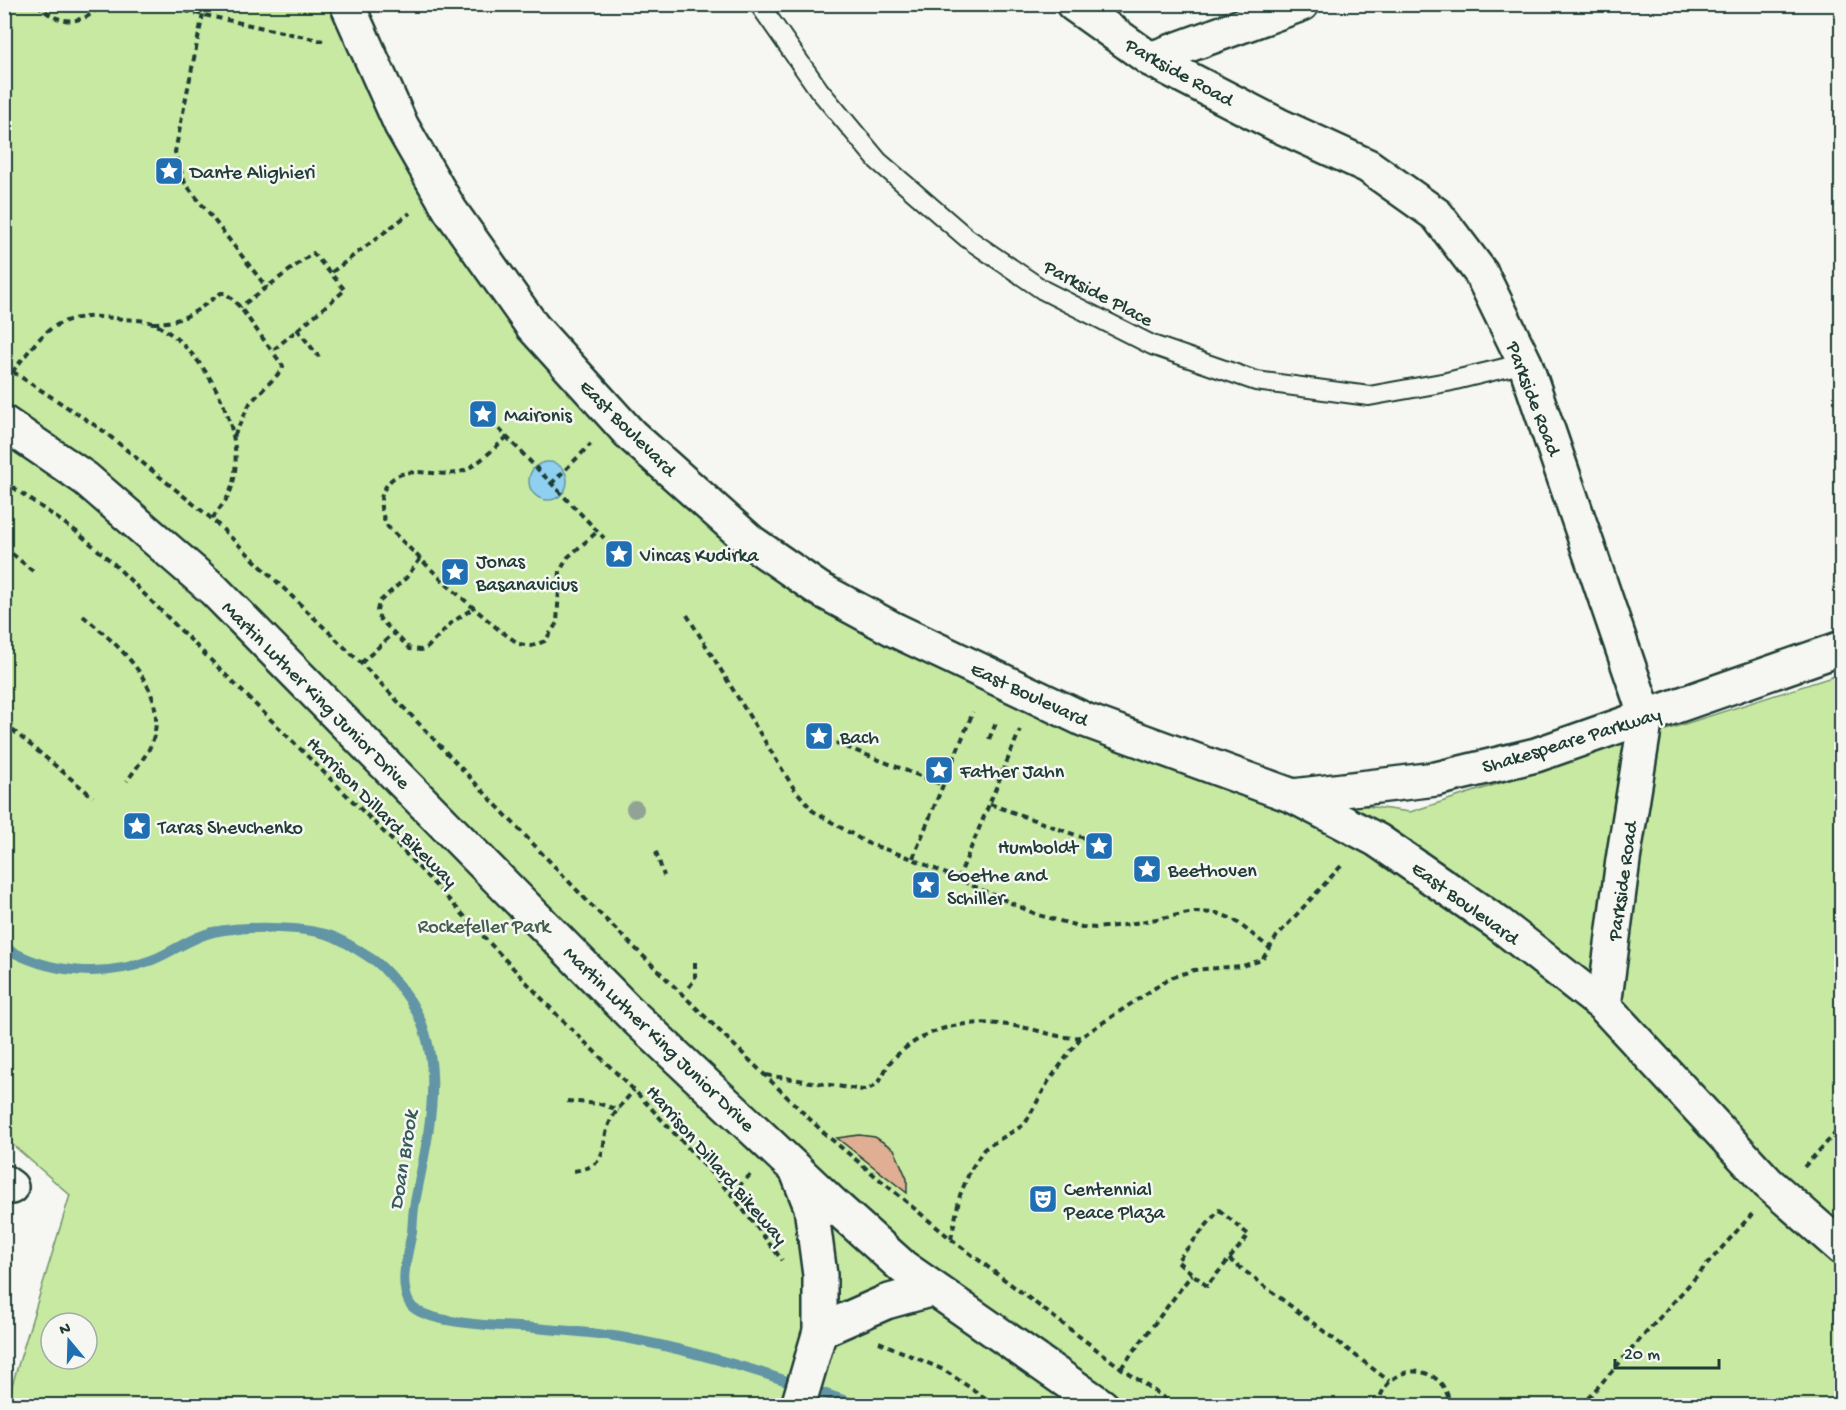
<svg xmlns="http://www.w3.org/2000/svg" width="1846" height="1410" viewBox="0 0 1846 1410" font-family="'Gochi Hand',sans-serif">
<style>
.green{fill:#c7e9a2;stroke:#73936b;stroke-width:1.5;fill-rule:evenodd}
.water{fill:#8fd0f1;stroke:#6295a5;stroke-width:1.5}
.lines{fill:none;stroke-linecap:round;stroke-linejoin:round}
.stream{stroke:#6295a5;stroke-width:10}
.building{fill:#e0ae93;stroke:#1f3d34;stroke-width:1.5}
.lane-casing{stroke:#1f3d34;stroke-width:22}
.street-casing{stroke:#1f3d34;stroke-width:38}
.secondary-casing{stroke:#1f3d34;stroke-width:38}
.path{stroke:#1f3d34;stroke-width:4;stroke-dasharray:6 4.5;stroke-linecap:butt}
.lane{stroke:#f6f6f2;stroke-width:18}
.street{stroke:#f6f6f2;stroke-width:33}
.secondary{stroke:#f6f6f2;stroke-width:33}
.tree{fill:#92a396}
.labels{text-anchor:middle;stroke-width:5;stroke-linejoin:round;paint-order:stroke}
.street-label{font-size:20px;fill:#1f3d34;stroke:#f6f6f2}
.poi-label{font-size:20px;fill:#1f3d34;stroke:#f6f6f2;text-anchor:start}
.park-label{font-size:20px;fill:#415f4a;stroke:#f6f6f2}
.water-label{font-size:21px;font-style:italic;fill:#355a5a;stroke:#f6f6f2}
</style>
<rect width="100%" height="100%" fill="#f6f6f2"/>
<filter id="ink" filterUnits="userSpaceOnUse"><feTurbulence type="fractalNoise" baseFrequency=".0167" numOctaves="2"/><feDisplacementMap in="SourceGraphic" scale="12" xChannelSelector="R" yChannelSelector="G"/><feConvolveMatrix kernelMatrix="1 2 1 2 8 2 1 2 1" color-interpolation-filters="sRGB"/></filter>
<g filter="url(#ink)">
<path class="green" d="M5,5H354L450,210L631,435L895,630L1293,796L1410,812L1841,674V1405H6L70,1195L5,1138ZM51,1323H87V1359H51Z"/>
<circle class="water" cx="548" cy="481" r="19"/>
<g class="lines">
<path class="stream" d="M4,947C49,974 104,978 152,960C173,952 191,937 213,932C243,926 300,926 329,935C344,940 359,951 372,959C381,964 387,973 394,980C453,1042 430,1127 415,1202C413,1211 413,1222 412,1232C408,1253 398,1284 410,1304C423,1325 508,1326 534,1328C566,1331 600,1333 631,1339C710,1354 786,1380 861,1406"/>
</g>
<path class="building" d="M859,1135L875,1137L894,1149L907,1179V1193L837,1138Z"/>
<g class="lines">
<g class="lane-casing">
<path id="lane" d="M759,4L819,90L878,161L967,238L1043,290L1152,345L1256,381L1369,396L1447,382L1525,363"/>
</g>
<g class="street-casing">
<g id="street">
<path d="M347,4L401,125L450,210L533,327L631,435L751,542L819,589L895,630L1085,720L1293,796L1377,840L1499,924L1604,1006L1768,1183L1842,1248"/>
<path d="M1073,4L1150,59L1278,125L1368,166L1437,215L1481,273L1525,363L1646,717L1623,860L1604,1006"/>
<path d="M1150,59L1302,4"/>
<path d="M1293,796L1436,779L1536,755L1842,648"/>
<path d="M796,1169L811,1207L820,1275V1331L798,1406"/>
<path d="M4,1182L11,1187"/>
<path d="M820,1331L886,1302L933,1289"/>
</g>
</g>
<g class="secondary-casing">
<path id="secondary" d="M4,423L86,479L214,590L630,1013L836,1207L903,1267L1102,1406"/>
</g>
<g class="path">
<path d="M38,4C55,25 84,27 101,4"/>
<path d="M154,4L323,41"/>
<path d="M205,4L175,152L185,183L267,288"/>
<path d="M332,272L410,213"/>
<path d="M153,323C187,322 195,311 221,293H226L240,307L272,351L345,290L313,253L240,307"/>
<path d="M297,329L319,357"/>
<path d="M4,366L102,430L212,519L369,671L591,905L825,1134L951,1239L1121,1368L1176,1406"/>
<path d="M12,372C25,357 36,339 52,328C72,315 92,316 114,318C126,320 144,319 155,324C206,350 252,436 230,492C226,502 218,510 212,519"/>
<path d="M499,429L604,538"/>
<path d="M234,436L250,403L282,370L283,366L272,351"/>
<path d="M507,437C494,448 479,464 463,471C437,481 398,457 383,492C378,504 382,516 388,527L446,584L498,629L519,644L532,646L545,641L557,623L560,571L568,557L597,532"/>
<path d="M4,481L77,532L113,563L407,855L560,1018L634,1090L731,1194L782,1260"/>
<path d="M551,484L591,444"/>
<path d="M4,547L34,572"/>
<path d="M420,559L406,578L379,602L377,611L380,619L410,649L421,650L428,647L451,623L475,607"/>
<path d="M687,615L793,787L813,811L867,843L913,859L1038,915L1082,927L1096,928L1124,925L1194,912L1217,913L1233,919L1271,949"/>
<path d="M83,616C121,647 177,695 148,751C142,761 134,771 127,781"/>
<path d="M361,663L394,633"/>
<path d="M4,723L93,797"/>
<path d="M989,739L997,721"/>
<path d="M836,743L943,785"/>
<path d="M990,804L1084,838"/>
<path d="M656,852L664,876"/>
<path d="M913,858L973,712"/>
<path d="M958,879L1020,730"/>
<path d="M689,987L695,979V958"/>
<path d="M766,1075L863,1090C883,1087 882,1070 893,1059C907,1044 929,1032 949,1027C973,1021 1002,1023 1026,1028C1043,1031 1063,1040 1080,1037"/>
<path d="M567,1101L600,1104L619,1110"/>
<path d="M1804,1167L1842,1126"/>
<path d="M574,1171C610,1165 599,1150 609,1124C614,1112 626,1100 634,1090"/>
<path d="M731,1194L751,1174"/>
<path d="M1219,1210L1249,1235L1207,1286L1177,1261Z"/>
<path d="M951,1239L960,1195L970,1171L984,1149L1025,1124L1048,1082L1081,1037L1170,978L1194,970L1242,966L1262,960L1277,936L1342,865"/>
<path d="M1229,1259L1389,1381"/>
<path d="M879,1342L944,1370L997,1406"/>
<path d="M1121,1368L1192,1274"/>
<path d="M1378,1406C1385,1360 1445,1360 1450,1406"/>
<path d="M1581,1406L1752,1214"/>
</g>
<use href="#lane" class="lane"/>
<use href="#street" class="street"/>
<use href="#secondary" class="secondary"/>
</g>
<circle class="tree" cx="635" cy="809" r="9"/>
</g>
<defs>
<g id="sight-square" transform="scale(1.5)"><rect x="-9" y="-9" width="18" height="18" rx="4" fill="#1f6fb2" stroke="#f6f6f2"/><path d="M0-6L1.8-2.2L6-1.7L2.9 1.2L3.7 5.4L0 3.3L-3.7 5.4L-2.9 1.2L-6-1.7L-1.8-2.2Z" fill="#fff"/></g>
<g id="theatre-square" transform="scale(1.5)"><rect x="-9" y="-9" width="18" height="18" rx="4" fill="#1f6fb2" stroke="#f6f6f2"/><path d="M-5-5.5Q0-4 5-5.5V0Q5 5 0 6Q-5 5-5 0ZM-3.3-2.5H-1v1.5H-3.3ZM1-2.5H3.3v1.5H1ZM-2.8 1Q0 5.5 2.8 1Z" fill="#fff"/></g>
</defs>
<g fill-rule="evenodd">
<use href="#sight-square" x="169" y="171"/>
<use href="#sight-square" x="483" y="414"/>
<use href="#sight-square" x="619" y="554"/>
<use href="#sight-square" x="455" y="572"/>
<use href="#sight-square" x="819" y="736"/>
<use href="#sight-square" x="939" y="770"/>
<use href="#sight-square" x="137" y="826"/>
<use href="#sight-square" x="1099" y="846"/>
<use href="#sight-square" x="1147" y="869"/>
<use href="#sight-square" x="926" y="885"/>
<use href="#theatre-square" x="1043" y="1199"/>
</g>
<g class="labels">
<g class="street-label">
<text transform="translate(1180 71) rotate(29)" y="7">Parkside Road</text>
<text transform="translate(1099 292) rotate(28)" y="7">Parkside Place</text>
<text transform="translate(1535 398) rotate(69)" y="7">Parkside Road</text>
<text transform="translate(629 427) rotate(45)" y="7">East Boulevard</text>
<text transform="translate(1030 693) rotate(25)" y="7">East Boulevard</text>
<text transform="translate(317 694) rotate(45)" y="7">Martin Luther King Junior Drive</text>
<text transform="translate(1571 739) rotate(-17)" y="7">Shakespeare Parkway</text>
<text transform="translate(383 811) rotate(45)" y="7">Harrison Dillard Bikeway</text>
<text transform="translate(1621 881) rotate(-82)" y="7">Parkside Road</text>
<text transform="translate(1466 902) rotate(36)" y="7">East Boulevard</text>
<text transform="translate(660 1038) rotate(44)" y="7">Martin Luther King Junior Drive</text>
<text transform="translate(718 1164) rotate(49)" y="7">Harrison Dillard Bikeway</text>
</g>
<g class="poi-label">
<text x="190" y="178">Dante Alighieri</text>
<text x="504" y="421">Maironis</text>
<text x="640" y="561">Vincas Kudirka</text>
<text x="476" y="567">Jonas<tspan x="476" dy="23">Basanavicius</tspan></text>
<text x="840" y="743">Bach</text>
<text x="960" y="777">Father Jahn</text>
<text x="158" y="833">Taras Shevchenko</text>
<text x="1078" y="853" text-anchor="end">Humboldt</text>
<text x="1168" y="876">Beethoven</text>
<text x="947" y="881">Goethe and<tspan x="947" dy="23">Schiller</tspan></text>
<text x="1064" y="1195">Centennial<tspan x="1064" dy="23">Peace Plaza</tspan></text>
</g>
<g class="park-label">
<text x="484" y="932">Rockefeller Park</text>
</g>
<g class="water-label">
<text transform="translate(402 1160) rotate(-81)" y="7">Doan Brook</text>
</g>
</g>
<rect width="1846" height="1410" fill="none" stroke="#f6f6f2" stroke-width="24"/>
<rect x="12" y="12" width="1822" height="1386" fill="none" stroke="#1f3d34" stroke-width="2" filter="url(#ink)"/>
<g transform="translate(69 1341) rotate(341)"><circle r="28" fill="#f6f6f2" stroke="#a0aca6" stroke-width="1.5"/>
<path d="M0-4.5L10 22L0 15L-10 22Z" fill="#1f6fb2"/>
<text y="-9" font-size="16" font-weight="bold" text-anchor="middle" fill="#1f3d34">N</text>
</g>
<path d="M1615 1359v9h104v-9" fill="none" stroke="#1f3d34" stroke-width="3"/>
<text x="1624" y="1359" font-size="18" fill="#1f3d34" stroke="#f6f6f2" stroke-width="4.5" paint-order="stroke">20 m</text>
</svg>
